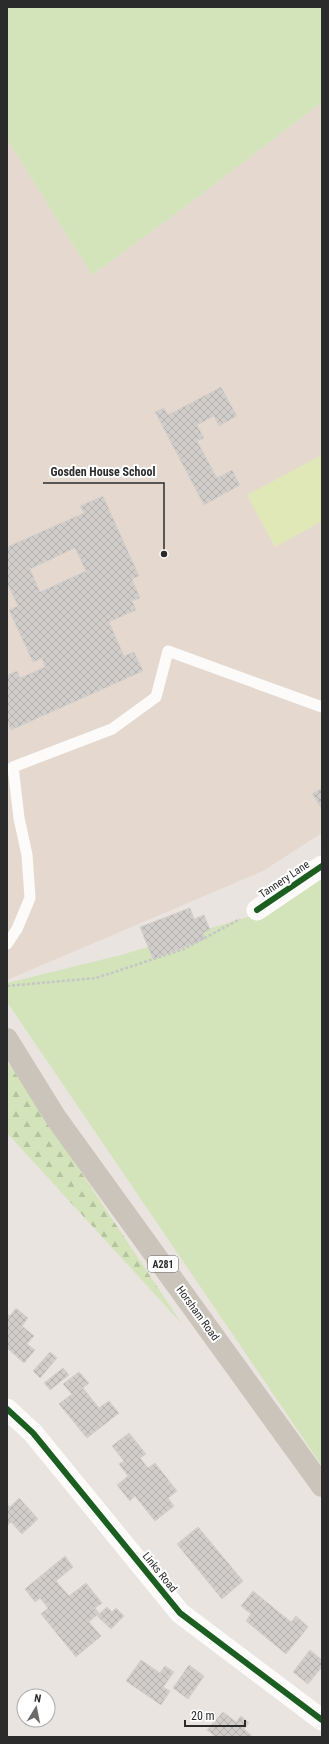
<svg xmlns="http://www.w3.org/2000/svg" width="329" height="1744" viewBox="0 0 329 1744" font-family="'Roboto Condensed',sans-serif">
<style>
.education{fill:#e5d9cf}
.grass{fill:#d3e4ba}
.forest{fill:url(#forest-firs)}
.pitch{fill:#e0e8b7}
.building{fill:url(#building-cross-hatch);stroke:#d5d0cd;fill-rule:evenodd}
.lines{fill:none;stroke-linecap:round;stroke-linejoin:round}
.path{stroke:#c6c6c6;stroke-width:2.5;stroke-dasharray:3 2;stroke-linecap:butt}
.lane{stroke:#fcfbfa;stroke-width:11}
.street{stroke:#fcfbfa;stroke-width:21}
.primary{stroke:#cac4ba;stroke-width:22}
.cycleway-casing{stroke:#fff;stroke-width:8}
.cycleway{stroke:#1b5e20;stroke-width:6}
.labels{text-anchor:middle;stroke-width:4;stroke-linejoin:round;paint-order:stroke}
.shield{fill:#fff;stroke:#6b6b6b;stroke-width:1}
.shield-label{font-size:10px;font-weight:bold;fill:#2b2b2b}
.street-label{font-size:11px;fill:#2b2b2b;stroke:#fff}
.leader{fill:none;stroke:#2b2b2b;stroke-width:1.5}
.callout-dot{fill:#2b2b2b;stroke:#fff;stroke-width:1.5}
.callout-label{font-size:12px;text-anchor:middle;font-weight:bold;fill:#2b2b2b;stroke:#fff;stroke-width:4;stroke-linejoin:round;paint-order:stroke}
</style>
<defs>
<pattern id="forest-firs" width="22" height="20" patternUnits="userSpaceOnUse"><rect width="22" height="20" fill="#d3e4ba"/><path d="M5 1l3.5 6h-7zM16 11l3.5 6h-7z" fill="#b5c4a0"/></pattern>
<pattern id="building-cross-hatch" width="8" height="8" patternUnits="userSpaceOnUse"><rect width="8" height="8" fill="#d1cdca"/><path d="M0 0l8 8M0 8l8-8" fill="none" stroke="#b4b0ae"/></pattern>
</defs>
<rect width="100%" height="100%" fill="#eae4e0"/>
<path class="education" d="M322,102V833L263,871L7,980V139L92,275L182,209Z"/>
<g class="grass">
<path d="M7,7H322V102L182,209L92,275L7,139Z"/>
<path d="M322,871V1466L7,1002V983L121,955L278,908Z"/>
</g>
<path class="forest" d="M7,1061L182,1324L7,1133Z"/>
<path class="pitch" d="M322,455V521L275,547L247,495Z"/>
<g class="building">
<path d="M221,387L237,416L219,426L214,416L197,425L204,438L197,441L217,478L232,470L240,485L204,505L155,412L164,408L168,415Z"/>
<path d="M103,496L139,576L132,579L140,598L132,601L136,610L109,622L124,656L134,652L143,671L11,730L7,722V675L17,671L20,678L45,667L42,658L33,662L9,610L18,606L7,583V547L84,513L80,506ZM75,548L86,571L40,592L30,569Z"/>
<path d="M322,788V809L312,794Z"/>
<path d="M190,908L194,919L204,915L210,930L203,933L205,939L153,959L140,927Z"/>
<path d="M16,1308L28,1318L22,1326L34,1336L27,1344L35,1350L24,1363L7,1348V1314L10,1316Z"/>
<path d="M50,1352L57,1358L40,1378L33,1371Z"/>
<path d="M63,1368L69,1375L50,1390L44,1383Z"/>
<path d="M79,1372L89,1383L83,1388L99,1408L109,1401L119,1413L87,1438L59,1404L72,1394L63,1384Z"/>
<path d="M129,1433L146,1454L140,1458L148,1468L155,1463L177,1491L168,1498L174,1506L155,1521L135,1496L130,1501L117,1485L128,1476L119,1464L124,1461L112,1446Z"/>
<path d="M19,1498L38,1519L22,1534L11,1522L7,1526V1504L10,1507Z"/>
<path d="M198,1527L243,1581L222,1599L177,1544Z"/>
<path d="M65,1556L73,1567L56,1581L69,1596L86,1583L102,1603L95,1608L99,1613L89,1622L101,1636L76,1657L41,1614L48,1608L40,1598L35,1602L25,1589Z"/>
<path d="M253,1591L291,1622L296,1616L308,1627L286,1654L246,1621L251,1614L241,1606Z"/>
<path d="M107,1607L112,1612L116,1608L124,1616L111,1629L97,1616Z"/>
<path d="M310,1650L322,1660V1667L308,1684L293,1672Z"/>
<path d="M141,1660L160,1673L165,1666L174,1672L163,1687L170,1691L161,1705L126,1681Z"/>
<path d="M189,1665L204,1676L188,1699L173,1688Z"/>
<path d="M223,1712L236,1722L241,1716L249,1723L244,1729L253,1737H216L207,1730Z"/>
</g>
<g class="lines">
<path class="path" d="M7,986L96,978L184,949L240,919"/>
<path class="lane" d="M7,944L17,929L30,898L27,855L19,818L13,767L112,729L156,697L168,651L322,707"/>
<g class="street">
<path d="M257,910L322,866"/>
<path d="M7,1409L33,1433L180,1613L322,1720"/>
</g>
<path class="primary" d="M7,1039L56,1118L322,1486"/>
<g class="cycleway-casing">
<g id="cycleway">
<path d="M257,910L322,866"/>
<path d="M7,1409L33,1433L180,1613L322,1720"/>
</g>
</g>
<use href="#cycleway" class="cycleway"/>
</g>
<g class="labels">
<rect class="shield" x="148" y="1256" width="30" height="16" rx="3"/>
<g class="shield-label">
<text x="163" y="1268">A281</text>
</g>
<g class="street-label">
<text transform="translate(284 879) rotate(-34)" y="4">Tannery Lane</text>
<text transform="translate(198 1313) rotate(54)" y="4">Horsham Road</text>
<text transform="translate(160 1572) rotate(51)" y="4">Links Road</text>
</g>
</g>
<path class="leader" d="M164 554L164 483H43"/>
<circle class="callout-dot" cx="164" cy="554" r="4"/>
<g class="callout-label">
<text x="103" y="476">Gosden House School</text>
</g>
<rect width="329" height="1744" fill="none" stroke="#2b2b2b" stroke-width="16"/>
<g transform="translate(36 1708) rotate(10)"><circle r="19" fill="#ffffff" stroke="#aaaaaa"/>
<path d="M0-3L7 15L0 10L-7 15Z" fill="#6e6c6a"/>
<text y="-6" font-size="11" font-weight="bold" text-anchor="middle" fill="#2b2b2b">N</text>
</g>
<path d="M185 1720v6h60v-6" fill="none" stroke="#2b2b2b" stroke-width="2"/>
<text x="191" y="1720" font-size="12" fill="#2b2b2b" stroke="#ffffff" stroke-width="3" paint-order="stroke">20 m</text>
</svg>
